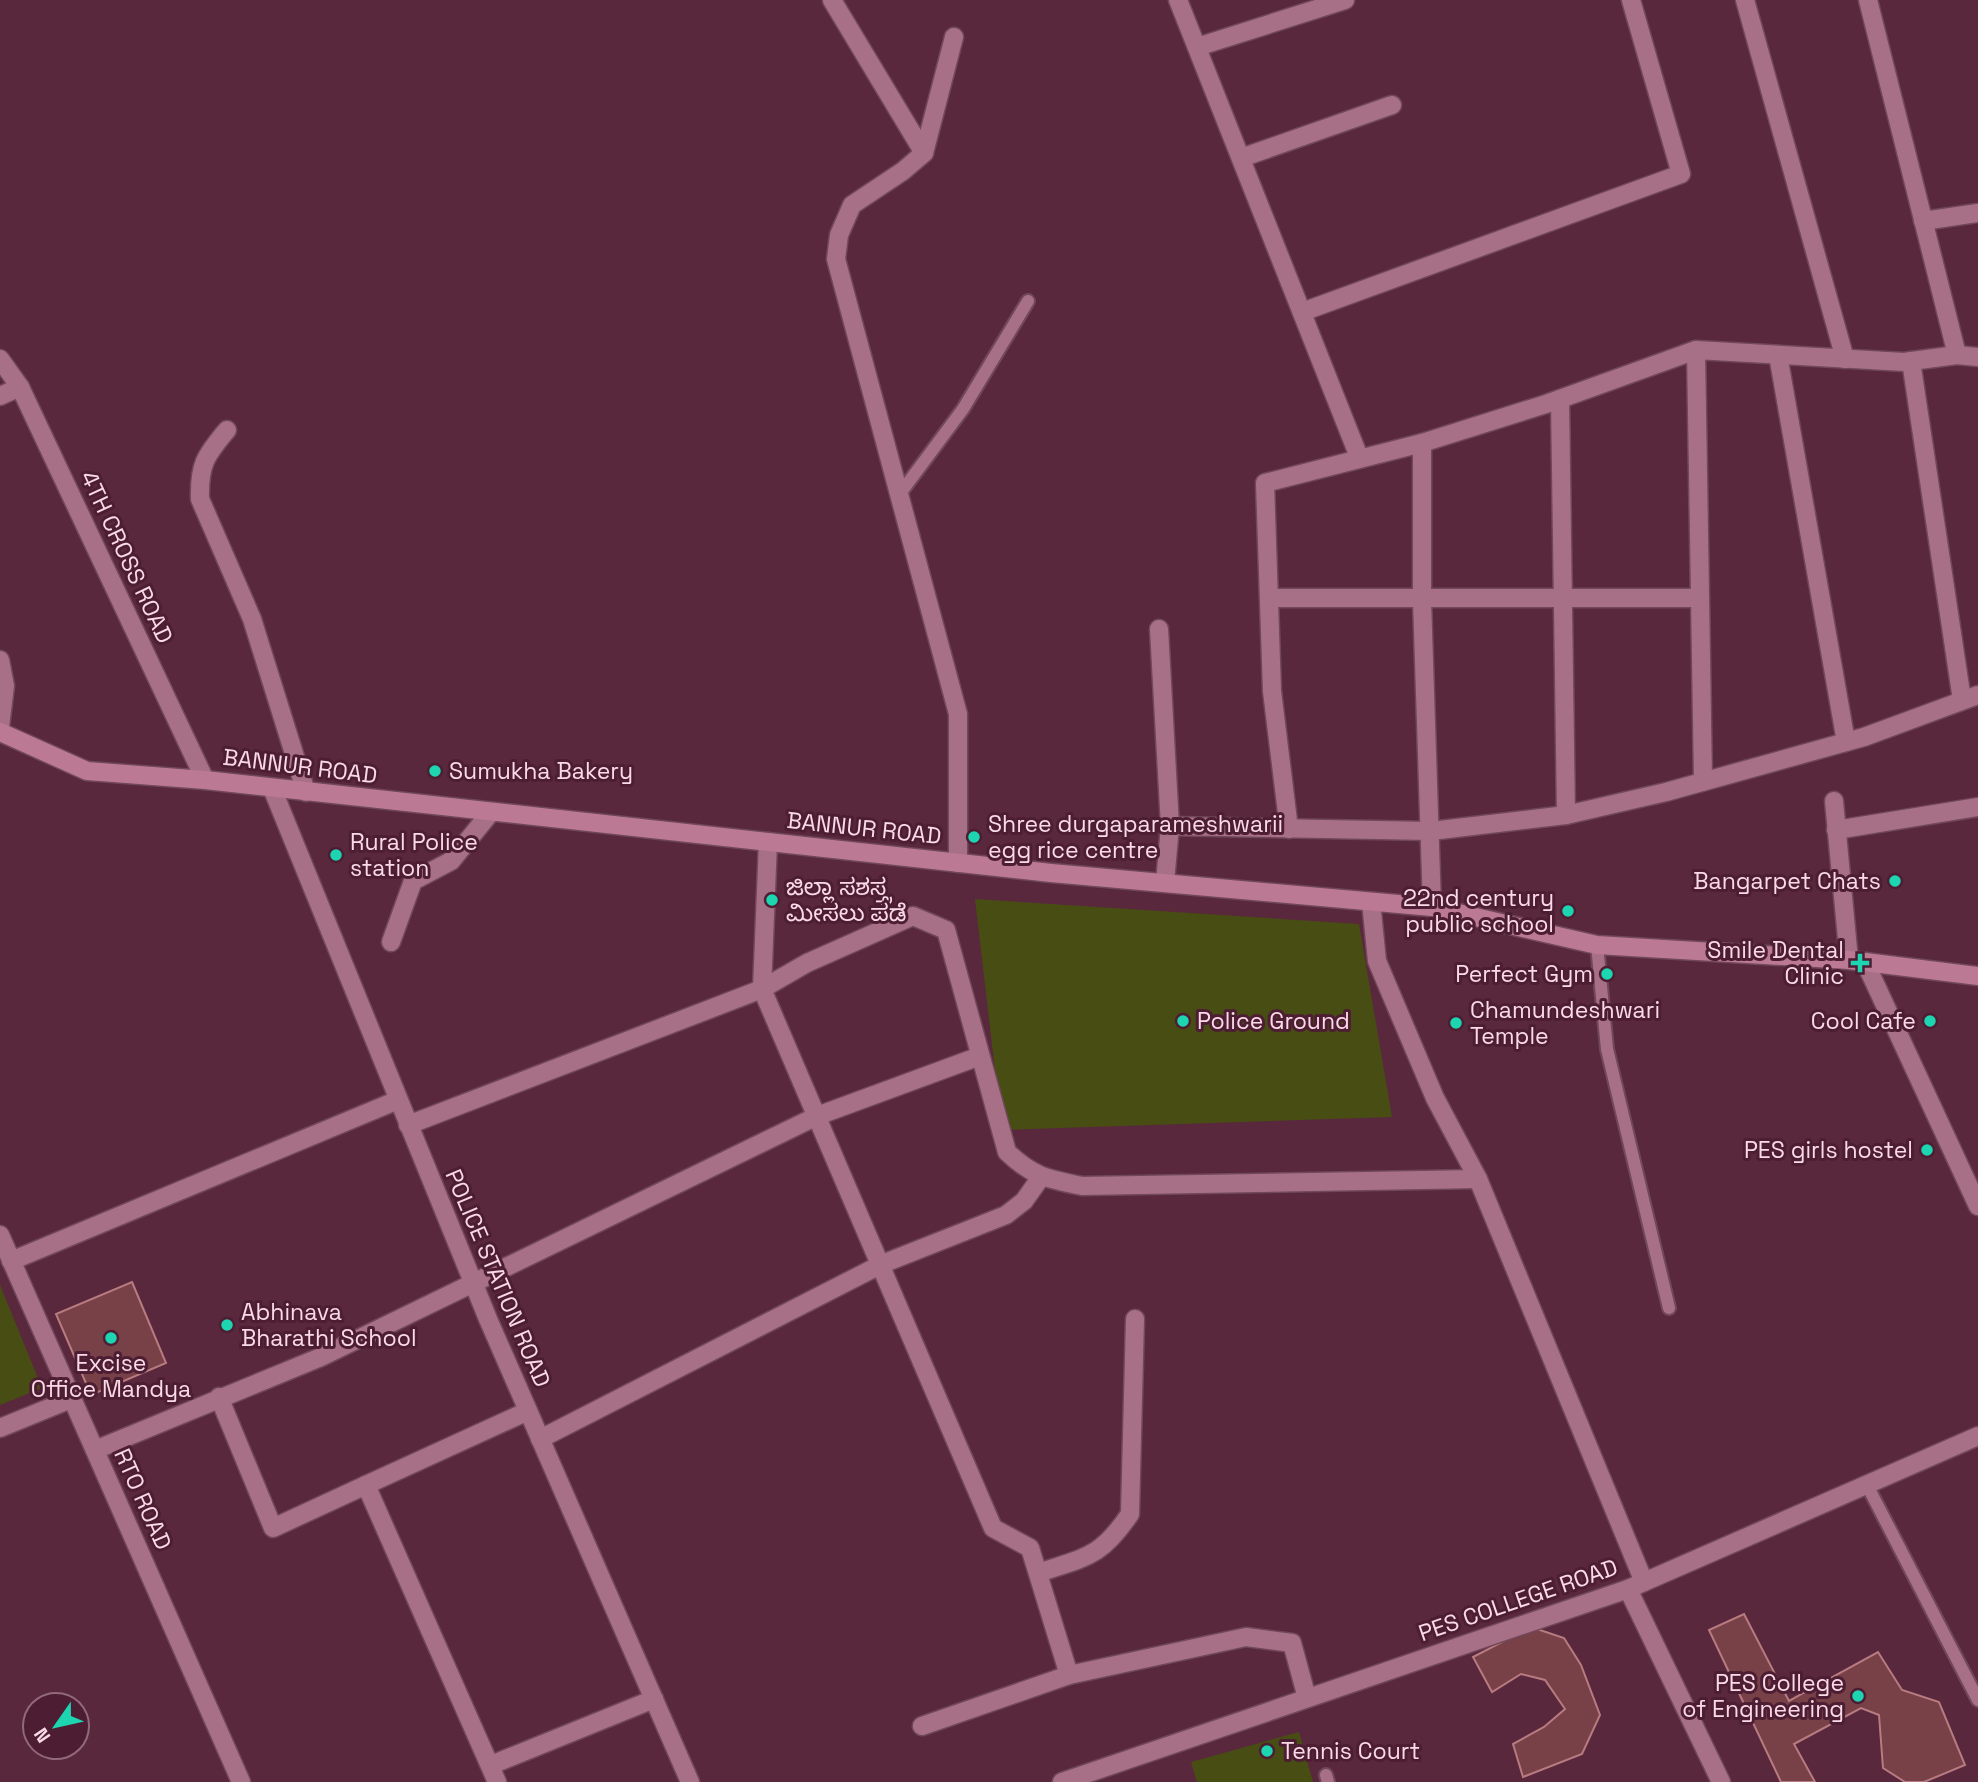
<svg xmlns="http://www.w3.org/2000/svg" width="1978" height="1782" viewBox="0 0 1978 1782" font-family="'Space Grotesk','Noto Sans Kannada',sans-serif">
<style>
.green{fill:#484d14}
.building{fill:#784147;stroke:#b87b80;stroke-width:2}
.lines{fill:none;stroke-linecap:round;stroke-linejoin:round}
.service-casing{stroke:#71475a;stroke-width:16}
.minor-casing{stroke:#71475a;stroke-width:21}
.tertiary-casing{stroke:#71475a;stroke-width:21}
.secondary-casing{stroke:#71475a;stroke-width:21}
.service{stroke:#a87086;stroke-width:12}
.minor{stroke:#a87086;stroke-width:18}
.tertiary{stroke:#a87086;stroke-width:18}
.secondary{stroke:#bb7994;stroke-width:18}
.poi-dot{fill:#1dd5b1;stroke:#4d1e33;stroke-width:2.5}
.labels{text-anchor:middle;stroke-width:6;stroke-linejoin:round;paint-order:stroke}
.street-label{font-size:23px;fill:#fadae6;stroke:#4d1e33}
.poi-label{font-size:23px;fill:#fadae6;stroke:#4d1e33;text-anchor:start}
</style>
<rect width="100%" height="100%" fill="#59283d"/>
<g class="green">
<path d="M975,899L1359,924L1392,1117L1002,1130Z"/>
<path d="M0,1285L42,1388L0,1405Z"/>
<path d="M1299,1732L1313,1782H1197L1191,1762Z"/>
</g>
<g class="building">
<path d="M132,1282L166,1363L91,1395L56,1314Z"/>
<path d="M1744,1614L1789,1701L1878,1652L1902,1690L1939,1702L1965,1765L1924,1782H1905L1883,1768L1879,1715L1861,1708L1794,1744L1815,1782H1781L1709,1630Z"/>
<path d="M1531,1627L1564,1638L1581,1665L1600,1715L1582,1754L1523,1777L1513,1744L1544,1727L1565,1709L1545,1680L1521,1674L1492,1692L1473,1657Z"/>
</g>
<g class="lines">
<g class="service-casing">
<g id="service">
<path d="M899,495L963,409L1028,301"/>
<path d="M1597,945L1607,1049L1669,1308"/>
<path d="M1867,1485L1978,1700"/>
<path d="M1326,1775L1328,1782"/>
</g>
</g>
<g class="minor-casing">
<g id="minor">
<path d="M832,0L924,153"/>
<path d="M1178,0L1359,457"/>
<path d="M1745,0L1845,359"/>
<path d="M1868,0L1957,355"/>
<path d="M954,37L924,153L903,171L852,205L839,235L836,259L958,714V863"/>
<path d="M1197,47L1345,0"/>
<path d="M1241,158L1392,105"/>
<path d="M1923,221L1978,213"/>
<path d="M1302,312L1681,174L1631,0"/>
<path d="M1696,350L1703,780"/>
<path d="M1778,355L1846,742"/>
<path d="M0,359L20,387L205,780"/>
<path d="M1911,361L1962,700"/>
<path d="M0,396L20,387"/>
<path d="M1560,399L1566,815"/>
<path d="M227,430C205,456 199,465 200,499L252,619L306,792"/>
<path d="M1422,443V600L1432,907"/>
<path d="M1269,598H1700"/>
<path d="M1159,629L1170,826"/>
<path d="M0,660L5,686L0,727"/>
<path d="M272,788L488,1319L690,1782"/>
<path d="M1834,801L1849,960"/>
<path d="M1289,829L1272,691L1265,483L1422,443L1546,404L1696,350L1904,362L1957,355L1978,357"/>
<path d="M1836,830L1978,807"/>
<path d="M768,842L762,989L993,1528L1030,1548L1069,1675"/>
<path d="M1165,882L1170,826L1431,831L1566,815L1666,792L1864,737L1978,695"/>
<path d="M1371,902L1377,961L1435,1098L1478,1179L1644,1582"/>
<path d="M391,942L413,881L451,861L491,812"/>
<path d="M1865,962L1978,1206"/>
<path d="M408,1125L762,989L807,963L913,916L946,930L1007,1152C1033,1177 1048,1179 1082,1186L1478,1179"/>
<path d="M0,1235L241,1782"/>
<path d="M11,1261L398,1100"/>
<path d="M219,1397L273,1528L366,1485L497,1782"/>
<path d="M0,1428L71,1399"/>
<path d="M540,1439L882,1264L1006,1215L1024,1201L1041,1177"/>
<path d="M95,1450L321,1357L817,1116L980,1056"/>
<path d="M366,1485L528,1411"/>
<path d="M1038,1573C1086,1557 1100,1558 1130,1514L1135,1319"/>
<path d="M1628,1589L1721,1782"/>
<path d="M922,1726L1069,1675L1246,1637L1292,1643L1307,1698"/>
<path d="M491,1765L654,1699"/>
</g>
</g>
<g class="tertiary-casing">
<path id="tertiary" d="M1062,1782L1628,1589L1978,1436"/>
</g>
<g class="secondary-casing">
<path id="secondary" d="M0,732L87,771L205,780L1051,873L1432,907L1597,945L1849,960L1978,976"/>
</g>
<use href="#service" class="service"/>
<use href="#minor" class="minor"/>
<use href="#tertiary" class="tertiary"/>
<use href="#secondary" class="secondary"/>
</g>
<g class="poi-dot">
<circle cx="435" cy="771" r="7"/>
<circle cx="974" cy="837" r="7"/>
<circle cx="336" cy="855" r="7"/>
<circle cx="1895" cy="881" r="7"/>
<circle cx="772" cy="900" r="7"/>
<circle cx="1568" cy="911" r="7"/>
<path d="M1856.5 952.5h7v7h7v7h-7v7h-7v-7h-7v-7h7z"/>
<circle cx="1607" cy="974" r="7"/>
<circle cx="1183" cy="1021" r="7"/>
<circle cx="1930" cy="1021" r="7"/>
<circle cx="1456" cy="1023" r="7"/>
<circle cx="1927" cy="1150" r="7"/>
<circle cx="227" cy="1325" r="7"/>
<circle cx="111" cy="1338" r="7"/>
<circle cx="1858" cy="1696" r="7"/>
<circle cx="1267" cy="1751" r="7"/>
</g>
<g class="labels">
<g class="street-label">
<text transform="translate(127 557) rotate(65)" y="8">4TH CROSS ROAD</text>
<text transform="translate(300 766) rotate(7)" y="8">BANNUR ROAD</text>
<text transform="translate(864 828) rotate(6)" y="8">BANNUR ROAD</text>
<text transform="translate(498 1278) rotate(67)" y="8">POLICE STATION ROAD</text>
<text transform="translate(143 1499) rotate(66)" y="8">RTO ROAD</text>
<text transform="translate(1518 1600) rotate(-19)" y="8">PES COLLEGE ROAD</text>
</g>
<g class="poi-label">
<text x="449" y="779">Sumukha Bakery</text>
<text x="988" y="832">Shree durgaparameshwarii<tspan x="988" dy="26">egg rice centre</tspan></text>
<text x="350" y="850">Rural Police<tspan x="350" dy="26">station</tspan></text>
<text x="1881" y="889" text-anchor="end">Bangarpet Chats</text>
<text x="786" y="895">ಜಿಲ್ಲಾ ಸಶಸ್ತ್ರ<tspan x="786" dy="26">ಮೀಸಲು ಪಡೆ</tspan></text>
<text x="1554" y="906" text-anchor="end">22nd century<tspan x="1554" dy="26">public school</tspan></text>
<text x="1844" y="958" text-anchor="end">Smile Dental<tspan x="1844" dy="26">Clinic</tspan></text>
<text x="1593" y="982" text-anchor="end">Perfect Gym</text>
<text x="1470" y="1018">Chamundeshwari<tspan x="1470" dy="26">Temple</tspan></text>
<text x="1197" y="1029">Police Ground</text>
<text x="1916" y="1029" text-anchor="end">Cool Cafe</text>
<text x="1913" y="1158" text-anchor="end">PES girls hostel</text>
<text x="241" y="1320">Abhinava<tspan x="241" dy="26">Bharathi School</tspan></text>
<text x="111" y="1371" text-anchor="middle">Excise<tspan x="111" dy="26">Office Mandya</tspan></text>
<text x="1844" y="1691" text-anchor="end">PES College<tspan x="1844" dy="26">of Engineering</tspan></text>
<text x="1281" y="1759">Tennis Court</text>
</g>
</g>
<g transform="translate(56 1726) rotate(236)"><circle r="33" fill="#4d1e33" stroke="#92697b" stroke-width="2"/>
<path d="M0-5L12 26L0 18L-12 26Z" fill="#1dd5b1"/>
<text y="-10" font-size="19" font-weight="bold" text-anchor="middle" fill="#fadae6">N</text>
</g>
</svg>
